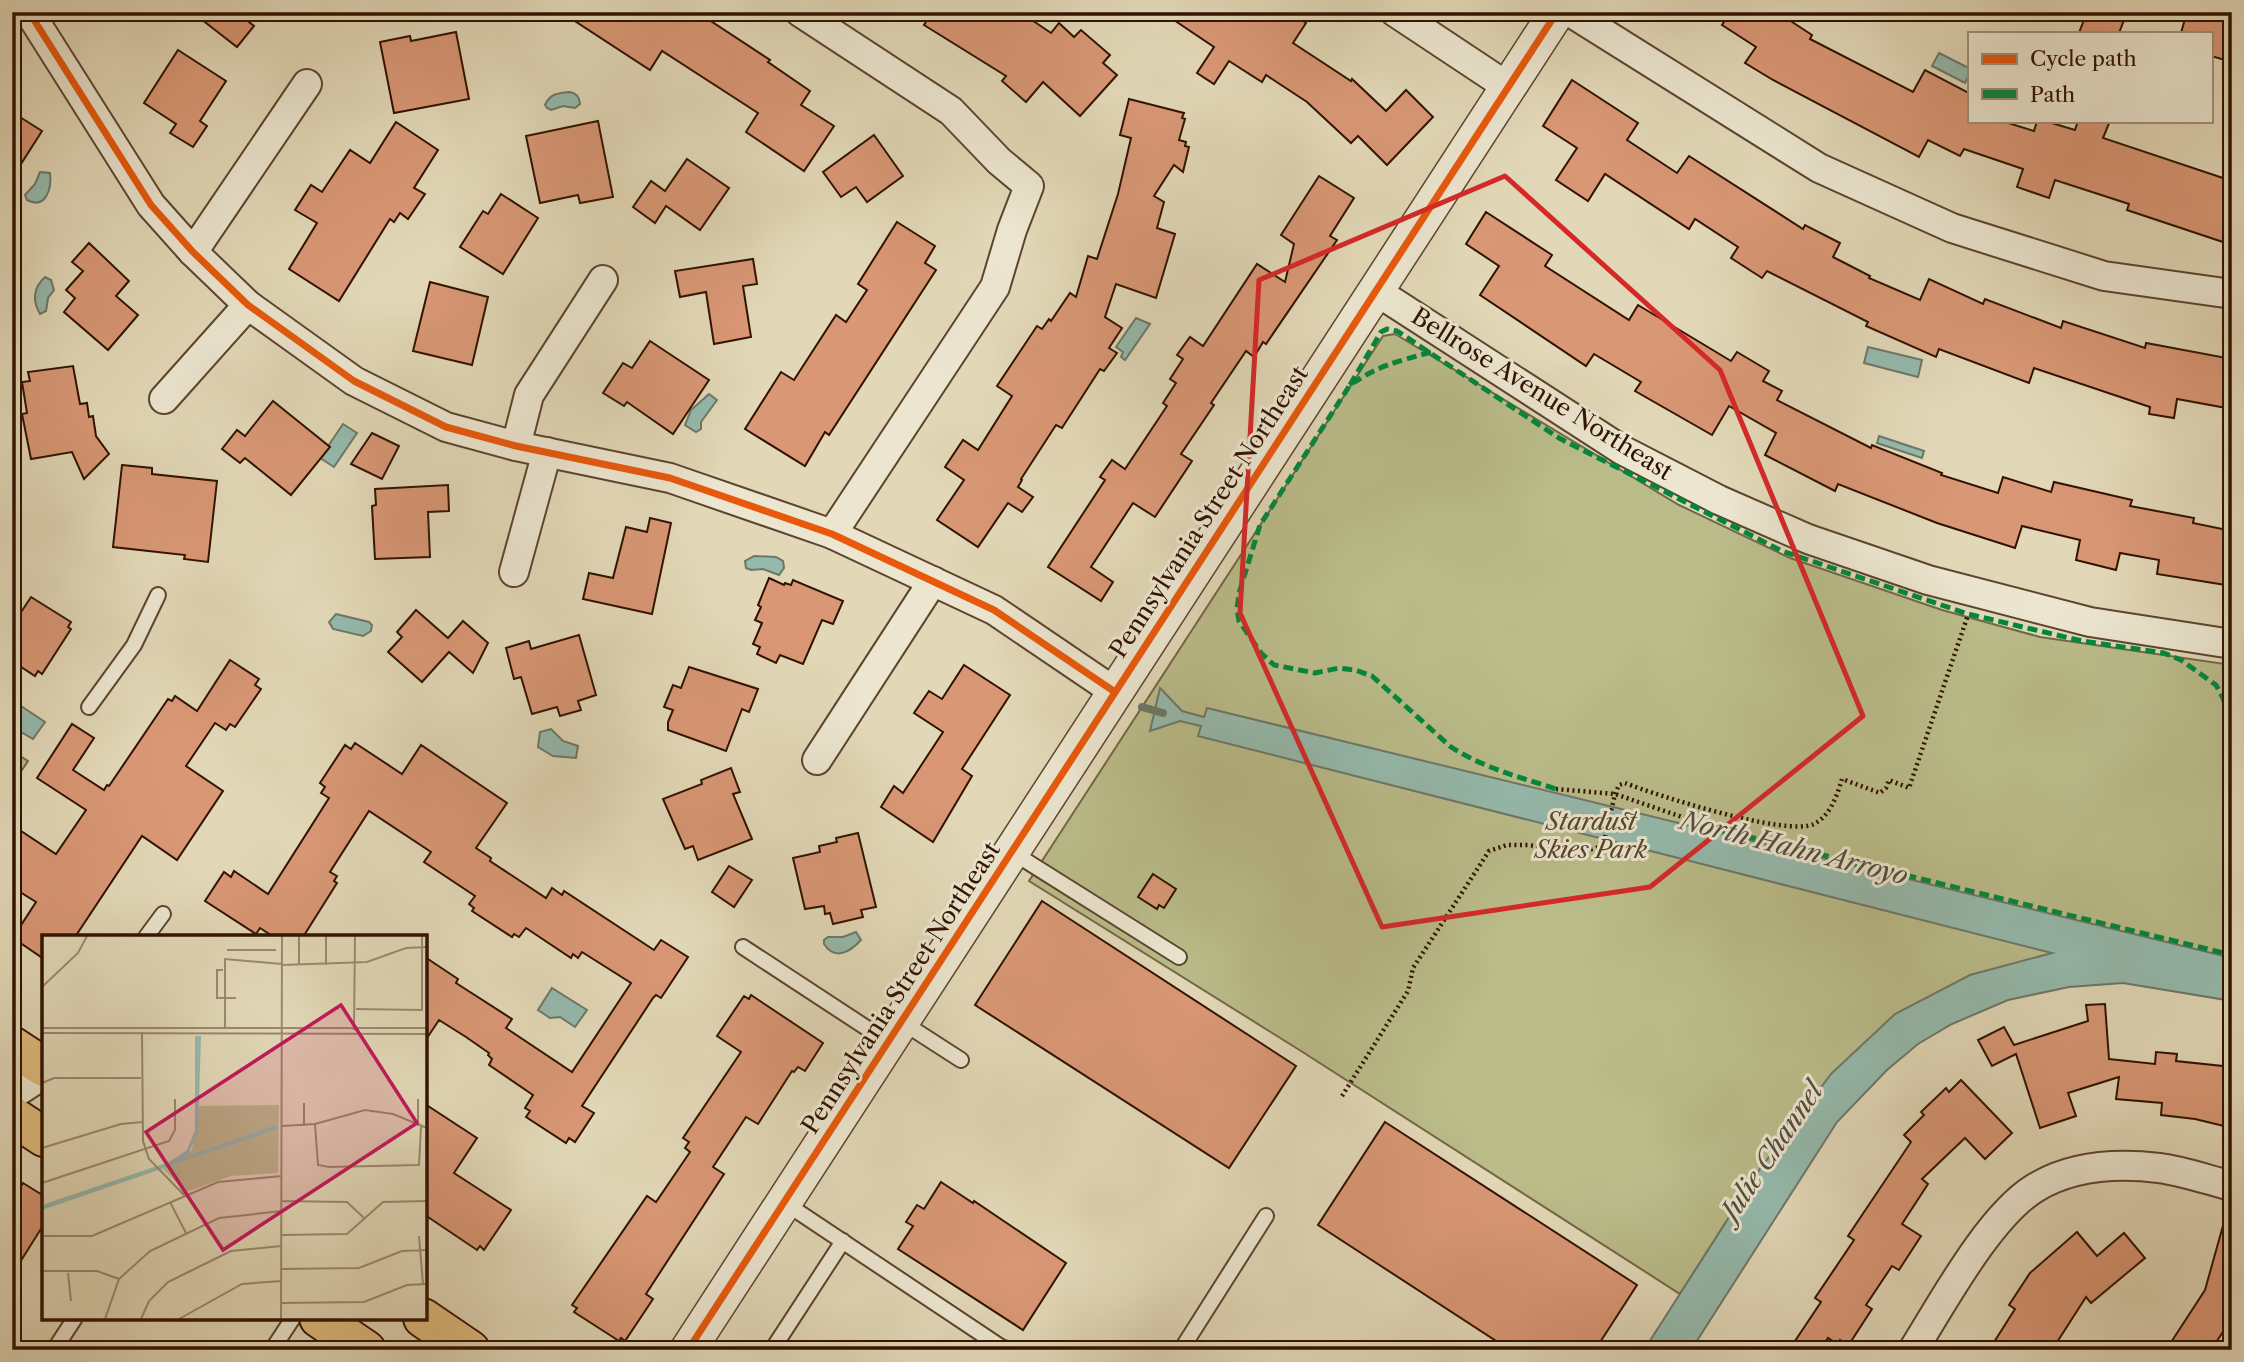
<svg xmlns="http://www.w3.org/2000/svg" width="2244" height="1362" viewBox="0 0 2244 1362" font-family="'Libre Caslon Text',serif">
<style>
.green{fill:#babc8a;stroke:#756745;stroke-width:2}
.water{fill:#95baad;stroke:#6d7768;stroke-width:2}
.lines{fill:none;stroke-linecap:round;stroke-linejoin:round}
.stream{stroke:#6d7768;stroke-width:8}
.building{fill:#d99775;stroke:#301200;stroke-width:2}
.service-casing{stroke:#5c442e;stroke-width:18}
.minor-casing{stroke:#5c442e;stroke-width:32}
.tertiary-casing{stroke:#5c442e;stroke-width:38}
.primary-casing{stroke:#301200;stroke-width:42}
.path{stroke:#301200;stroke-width:4.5;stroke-dasharray:2 3.5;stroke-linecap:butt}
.service{stroke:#ece6d0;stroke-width:14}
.minor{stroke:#ece6d0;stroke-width:28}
.tertiary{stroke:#ece6d0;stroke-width:35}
.primary{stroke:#e1bc7c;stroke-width:38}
.quiet{stroke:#00873e;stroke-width:5;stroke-dasharray:10 5;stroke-linecap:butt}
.cycleway-casing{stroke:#ece6d0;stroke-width:11}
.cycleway{stroke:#e8590c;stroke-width:7}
.marked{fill:none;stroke:#d62828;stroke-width:5;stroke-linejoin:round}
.labels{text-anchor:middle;stroke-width:6;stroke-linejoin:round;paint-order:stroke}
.street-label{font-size:24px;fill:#301200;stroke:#ece6d0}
.park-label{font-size:24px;font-style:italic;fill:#594529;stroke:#ece6d0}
.water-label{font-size:26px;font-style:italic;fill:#534d3d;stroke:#ece6d0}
.inset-road{fill:none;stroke:#9b896e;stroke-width:2}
.view{fill:#c2185b;fill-opacity:0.15;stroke:#c2185b;stroke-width:3.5}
.inset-edge{fill:none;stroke:#301200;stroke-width:3.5}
</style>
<rect width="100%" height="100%" fill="#e2d8b7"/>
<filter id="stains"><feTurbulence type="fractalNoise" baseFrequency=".00286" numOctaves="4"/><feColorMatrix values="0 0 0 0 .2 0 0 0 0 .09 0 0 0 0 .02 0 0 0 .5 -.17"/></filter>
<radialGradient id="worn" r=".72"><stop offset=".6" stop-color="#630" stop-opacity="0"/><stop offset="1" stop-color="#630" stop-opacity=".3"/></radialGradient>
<g class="green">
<path d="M1395,334L1679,505L1790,558L1942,610L2040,637L2232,665V959L1970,975L1760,1169L1680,1294L1301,1051L1029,881L1383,336Z"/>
<path d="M12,751L28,761L12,785Z"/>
</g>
<g class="water">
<path d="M1939,53L1969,68V75L1965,83L1932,66Z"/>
<path d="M569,92C576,93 579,96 580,104L575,108L563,106L551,110L547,108L545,105C550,94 557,93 569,92Z"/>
<path d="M40,172L50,173C52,188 46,210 27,200L25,195L35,184Z"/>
<path d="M45,277L51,280L54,290L48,298L46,311L40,314C32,300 33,288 45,277Z"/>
<path d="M1136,318L1150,324L1125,360L1121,357L1123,352L1116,347Z"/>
<path d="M1868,347L1922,360L1918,377L1864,363Z"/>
<path d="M709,394L717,400L701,422V429L696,432L685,425L691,410Z"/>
<path d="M343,424L357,433L334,467L320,458Z"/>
<path d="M1879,436L1924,451L1922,458L1877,443Z"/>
<path d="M754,556L776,557L783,561L784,568L779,575L763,569L751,570L746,568L745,561Z"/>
<path d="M336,614L369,622L372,625L371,631L363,636L333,629L329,622Z"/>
<path d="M1160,688L1182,711L1204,717L1207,708L2232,958V1001L2123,983L2069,987L2008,1000L1952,1024L1918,1044L1887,1070L1837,1122L1691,1350H1644L1760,1169L1831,1074L1895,1014L1970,975L2052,953L1198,736L1201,726L1180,721L1150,731Z"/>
<path d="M12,700L45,722L33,739L19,731H12Z"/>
<path d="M551,729L563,741L578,746L576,758L553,756L538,747L540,732Z"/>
<path d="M856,932L861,940C850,952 835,961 824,944V940L828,937H843Z"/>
<path d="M552,988L587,1010L575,1027L560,1017L550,1018L538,1010Z"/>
</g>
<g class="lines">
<path class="stream" d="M1142,707L1163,713"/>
</g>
<g class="building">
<path d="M192,12H236L254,26L237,47Z"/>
<path d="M561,12H697L770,60L768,62L810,91L801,105L834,126L804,171L746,132L758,113L662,51L650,70Z"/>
<path d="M932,12H1020L1051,33L1059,23L1074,37L1081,30L1110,55L1103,63L1117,75L1080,116L1043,82L1026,102L1002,81L1006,76L924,25Z"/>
<path d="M1162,12H1290L1306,23L1293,43L1351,81L1352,79L1386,111L1406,90L1433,117L1387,165L1358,136L1351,143L1307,102L1266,75L1262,82L1229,61L1214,84L1197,73L1214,47Z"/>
<path d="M1730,12H1777L1812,35L1810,39L1913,92L1925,70L1969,93V121H2002L2034,131L2037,121H2045L2075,130L2078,121H2110L2103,138L2232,181V245L2127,210L2129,204L2055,180L2049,198L2017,187L2023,169L1964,149L1960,156L1928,140L1919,157L1773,80L1745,63L1756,47L1722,25Z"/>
<path d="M2087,12H2127L2119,33H2079Z"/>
<path d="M2187,12H2211L2232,18V62L2211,56V33H2181Z"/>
<path d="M456,32L469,99L394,113L380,42L410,36L411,41Z"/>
<path d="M178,50L226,81L200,121L207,126L193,147L170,133L176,124L144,103Z"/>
<path d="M1572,80L1638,123L1627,140L1677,173L1689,156L1803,229L1805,225L1840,243L1833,257L1870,276L1869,278L1920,300L1929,279L1983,304L1985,299L2061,328L2063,321L2145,348L2146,343L2232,359V409L2177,399L2174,418L2149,414L2150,407L2034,368L2029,383L1939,349L1936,357L1866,326L1868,322L1767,271L1762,278L1731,258L1738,247L1695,219L1689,229L1605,174L1588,201L1556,180L1577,148L1543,126Z"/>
<path d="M1129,99L1184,113L1182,118L1185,119L1179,140L1186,142L1185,146L1189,147L1183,172L1174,165L1154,196L1164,202L1157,228L1175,234L1156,298L1116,284L1105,317L1122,328L1109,348L1117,353L1104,371L1100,369L1062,428L1056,425L1021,479L1022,480L1018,487L1033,497L1022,512L1008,503L978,547L937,520L964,480L945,467L963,440L978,450L1012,396L997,386L1037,326L1042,329L1049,319L1051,321L1070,293L1076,297L1088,256L1097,259L1118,194L1131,138L1120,135Z"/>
<path d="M12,112L42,131L12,178Z"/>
<path d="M598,121L613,197L580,203L578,195L540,203L526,136Z"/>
<path d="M396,122L438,150L414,188L425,194L408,219L400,213L394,222L390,219L339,301L289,269L317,223L295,210L311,185L322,192L350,150L370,163Z"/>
<path d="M874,135L903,176L867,202L856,187L841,197L823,172Z"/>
<path d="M687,159L729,188L700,230L666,206L655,223L633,207L651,181L665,191Z"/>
<path d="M1319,176L1354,198L1330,236L1337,240L1266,344L1263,342L1254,357L1246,351L1211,403L1214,405L1181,454L1192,461L1155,517L1133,503L1091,567L1113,582L1101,601L1048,567L1105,480L1100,477L1112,460L1125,469L1167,406L1163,403L1176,383L1170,379L1183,359L1177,355L1190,337L1203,346L1257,264L1285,282L1294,244L1281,235Z"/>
<path d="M501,194L538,218L503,274L460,247L483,211L488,214Z"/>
<path d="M1486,212L1552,255L1545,266L1629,320L1638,305L1731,361L1737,352L1769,371L1763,381L1782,391L1777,400L1871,448L1872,445L1942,473L1941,475L1998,493L2003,477L2051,492L2054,482L2132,500L2130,506L2194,518L2193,523L2232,531V586L2157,574L2159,560L2120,553L2116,570L2076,560L2080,540L2022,526L2015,548L1937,523L1838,484L1835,491L1765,455L1776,433L1729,406L1712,435L1635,391L1641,382L1594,354L1586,366L1480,295L1499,266L1466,244Z"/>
<path d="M897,222L935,246L925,263L936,270L829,435L825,432L805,466L745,429L781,372L794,380L836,315L846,322L867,290L858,284Z"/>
<path d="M89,243L129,281L116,296L138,315L108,350L64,312L75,298L66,290L83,271L72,262Z"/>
<path d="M753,259L757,284L743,286L751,337L714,344L706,292L680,297L675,271Z"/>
<path d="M430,282L488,297L472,365L413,351Z"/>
<path d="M650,341L709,380L673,434L627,402L624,406L603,393L623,363L632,368Z"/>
<path d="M73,366L80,404L87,403L89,417L93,416L96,436L109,454L84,479L72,452L31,459L22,414L27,413L22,382L30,381L28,372Z"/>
<path d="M273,401L330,447L291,495L245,458L240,463L222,449L237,430L245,436Z"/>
<path d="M372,433L399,446L382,479L351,464Z"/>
<path d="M122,465L152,468V474L217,481L208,562L184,559L185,555L113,547Z"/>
<path d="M448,485L449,511L428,512L430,557L375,559L372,506L376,505L375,489Z"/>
<path d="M650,518L671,523L652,614L583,599L589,573L613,578L626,527L647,532Z"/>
<path d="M769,578L784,585L785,583L791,585L793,580L843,601L833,624L822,620L803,664L780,655L776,663L757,654L760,647L753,644L762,623L755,620L761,607L758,605Z"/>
<path d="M31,597L71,622L68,627L71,629L42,674L38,671L35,676L12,661V626Z"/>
<path d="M416,610L448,638L463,621L488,643L473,673L449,652L422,682L388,652L402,637L397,632Z"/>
<path d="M579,635L596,695L578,701L581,710L560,716L557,707L532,714L521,677L514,679L506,648L529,641L531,649Z"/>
<path d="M230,660L259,679L255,685L261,689L235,727L230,724L226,730L215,723L186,766L223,791L177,860L142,836L75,937H44V959L16,940L19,935L16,933L36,902L12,887V825L56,854L86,810L37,778L72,724L94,738L73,770L104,790L107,785L109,786L168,699L172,701L175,696L197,711Z"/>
<path d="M964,665L1010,695L962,769L972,776L933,842L881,807L894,786L903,793L943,732L914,713L929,691L942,699Z"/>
<path d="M689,667L758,689L749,712L742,709L726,751L668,730V722L673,710L664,707L673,685L681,688Z"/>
<path d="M355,743L402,774L421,745L507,803L476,848L491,858L490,861L546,898L552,888L562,895L564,891L654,950L661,940L688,957L661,998L656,995L653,998L582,1106L594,1113L575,1142L569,1138L566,1143L526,1117L530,1111L525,1108L533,1095L489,1065L492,1059L488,1055L489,1053L466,1037L439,1020L425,1041V957L458,979L456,983L512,1019L506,1028L572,1072L631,983L582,952L578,958L573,954L571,958L526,928L519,937L514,934L512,937L472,911L474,908L469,904L475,896L424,862L431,852L369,811L330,872L337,876L334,881L337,883L303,937H274L260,928L256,934L205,901L224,872L231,877L234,871L268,894L329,798L321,793L325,787L320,783L345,745L351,749Z"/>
<path d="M731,768L740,792L733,794L752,839L698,860L693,846L685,849L663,799L702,784L701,780Z"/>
<path d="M858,833L876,907L861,910L863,917L833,924L830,913L825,914L824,906L805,909L793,858L820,852L819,846L837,842L836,838Z"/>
<path d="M729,866L752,880L734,907L712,892Z"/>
<path d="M1153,874L1176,889L1164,908L1159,905L1157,909L1138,897Z"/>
<path d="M1042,901L1296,1066L1229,1168L975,1005Z"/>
<path d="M751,995L823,1043L805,1071L798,1067L794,1072L792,1071L758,1124L746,1117L713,1167L724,1174L646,1294L653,1299L625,1341L621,1338L619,1341L574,1312L577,1308L572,1305L647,1196L656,1202L690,1152L685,1148L689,1142L683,1138L741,1052L717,1036L744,996L749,999Z"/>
<path d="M2105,1004L2109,1059L2155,1064L2156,1052L2177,1054L2176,1061L2232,1067V1128L2195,1119L2161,1115L2162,1103L2116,1099L2119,1077L2068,1093L2076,1116L2040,1128L2016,1054L1992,1066L1978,1040L2004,1027L2014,1045L2088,1021L2086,1005Z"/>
<path d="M1961,1080L2012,1133L1985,1159L1965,1138L1922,1179L1928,1184L1902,1224L1921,1236L1899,1270L1892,1266L1866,1305L1872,1309L1848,1346L1840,1340L1837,1344L1828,1338L1820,1350H1789L1821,1302L1815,1298L1854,1240L1848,1236L1911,1142L1904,1135L1924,1115L1921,1112L1946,1088L1949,1092Z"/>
<path d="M425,1104L477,1138L454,1173L511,1210L484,1250L480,1246L477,1250L425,1215Z"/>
<path d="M1385,1122L1637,1285L1595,1350H1510L1318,1225Z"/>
<path d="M941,1182L973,1203L974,1201L1066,1263L1023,1330L898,1249L913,1226L906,1222L917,1205L924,1209Z"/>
<path d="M23,1183L44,1196V1224L12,1275V1200Z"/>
<path d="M2226,1215L2232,1216V1318L2211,1350H2166L2205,1290Z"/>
<path d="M2077,1232L2097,1256L2124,1233L2145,1258L2091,1303L2086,1297L2052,1350H1989L2015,1309L2009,1305L2030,1273Z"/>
</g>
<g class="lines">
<g class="service-casing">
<g id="service">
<path d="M89,707L134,645L158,595"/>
<path d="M1012,852L1179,957"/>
<path d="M146,937L163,914"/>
<path d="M743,947L888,1042"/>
<path d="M902,1022L961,1060"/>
<path d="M785,1203L1001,1347L1011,1350"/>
<path d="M54,1350L75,1318"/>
<path d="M272,1350L293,1318"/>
<path d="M772,1350L843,1241"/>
<path d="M1181,1350L1266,1216"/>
</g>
</g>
<g class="minor-casing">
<g id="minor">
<path d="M29,12L151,205L193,252L248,305L354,381L446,427L516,446L670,478L832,534L994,610L1115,692"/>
<path d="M800,12L951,111L999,161L1029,186L1012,230L995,287L832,534"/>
<path d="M1395,12L1508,87"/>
<path d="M1570,12L1819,168L1952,228L2104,276L2232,294"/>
<path d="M193,252L307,84"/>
<path d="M1376,291L1622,450L1719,500L1808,539L1928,580L2090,622L2232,644"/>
<path d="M164,399L248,305"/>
<path d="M516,446L529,395L603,280"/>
<path d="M514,572L547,452"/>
<path d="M817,760L933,581"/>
<path d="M12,1095L44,1074"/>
<path d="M1913,1350C1942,1304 1989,1216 2035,1188C2071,1166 2117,1163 2159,1168C2183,1171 2208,1180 2232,1186"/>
</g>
</g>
<g class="tertiary-casing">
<path id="tertiary" d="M688,1350L1557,12"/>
</g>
<g class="primary-casing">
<g id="primary">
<path d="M12,1046L44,1067"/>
<path d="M12,1116L44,1137"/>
<path d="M319,1318L366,1350"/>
<path d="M423,1318L470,1350"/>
</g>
</g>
<g class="path">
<path d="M1556,789L1615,794L1717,829"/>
<path d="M1342,1096L1408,991L1413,968L1489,851L1507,845H1528L1581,852L1603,846L1615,794L1619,785L1625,783C1656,795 1786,837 1814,824C1830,816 1837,796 1842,779L1880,793L1886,788L1889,780L1909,788L1968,615"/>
</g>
<use href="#service" class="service"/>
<use href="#minor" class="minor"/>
<use href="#tertiary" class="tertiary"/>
<use href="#primary" class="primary"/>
<g class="quiet">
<path d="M1431,352C1397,362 1381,364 1350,385L1260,525L1239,593L1237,609L1239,621L1261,653L1274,665L1315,673L1339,668L1355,670L1372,676L1451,747C1484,768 1519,777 1556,789"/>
<path d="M1350,385L1381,332L1387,329L1397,331L1559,438L1782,551L1968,614L2082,641L2164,653L2181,660L2216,685L2223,698L2232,725"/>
<path d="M1717,829L2232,955"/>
</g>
<g class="cycleway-casing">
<g id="cycleway">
<path d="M29,12L151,205L193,252L248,305L354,381L446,427L516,446L670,478L832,534L994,610L1115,692"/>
<path d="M688,1350L1557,12"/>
</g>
</g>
<use href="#cycleway" class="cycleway"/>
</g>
<path class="marked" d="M1505,176L1720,370L1863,716L1650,887L1382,927L1240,613L1259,280Z"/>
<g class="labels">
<g class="street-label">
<text transform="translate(1542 394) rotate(32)" y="8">Bellrose Avenue Northeast</text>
<text transform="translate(1209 512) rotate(-57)" y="8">Pennsylvania Street Northeast</text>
<text transform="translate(901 988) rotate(-57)" y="8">Pennsylvania Street Northeast</text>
</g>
<g class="park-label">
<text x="1591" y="830">Stardust<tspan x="1591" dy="28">Skies Park</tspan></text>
</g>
<g class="water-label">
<text transform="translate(1794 848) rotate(14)" y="9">North Hahn Arroyo</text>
<text transform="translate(1772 1151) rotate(-56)" y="9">Julie Channel</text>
</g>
</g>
<g transform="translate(42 935)">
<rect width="385" height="385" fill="#e2d8b7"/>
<path d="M237,170L236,238L189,241L144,257L121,234L150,215L157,171Z" fill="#babc8a"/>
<path d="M153,101H159L156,198L145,221L234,190L236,194L0,275V270L127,227L145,215L153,195Z" fill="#95baad"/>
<path class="inset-road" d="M257,1V30M284,1V30M185,15H234M240,30L325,27L364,13L385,12M181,35H175V63H194M0,52L36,18L45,1M314,74L380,75V1M183,92V24L240,29M0,93H385M312,95L313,1M100,97L101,206L107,224L142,260M0,98L385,99M0,148L12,143H99M262,168V191M273,189L276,230L287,232L377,230L379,192M240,191L273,189L323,175L351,179L385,193M376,191V164M0,213L79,189L100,187M0,248L127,206L133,195V164M240,266L305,267L322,283M128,267L144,298M240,300L305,299L341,267L385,266M0,301H50L176,247L240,241M377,301L381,349M240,334L317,333L360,316L385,315M0,336H55L77,344M26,338L29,366M239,368L322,367L365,350L385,349M63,384L77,344L108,316L177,283L240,276M99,384L107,366L126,347L189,316L239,311M137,384L200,349L239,346M239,384L240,1"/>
<path class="view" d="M299,70L375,188L181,315L104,197Z"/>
<rect width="385" height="385" class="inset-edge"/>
</g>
<rect width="2244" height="1362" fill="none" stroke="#e2d8b7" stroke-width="42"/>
<rect x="14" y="14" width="2216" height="1334" fill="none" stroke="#301200" stroke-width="3.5"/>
<rect x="21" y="21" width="2202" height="1320" fill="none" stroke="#301200" stroke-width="2"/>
<rect x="1968" y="32" width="245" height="91" fill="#ece6d0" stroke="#a1917d" stroke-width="2"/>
<rect x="1982" y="54" width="35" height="10" fill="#e8590c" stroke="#a1917d" stroke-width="2"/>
<text x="2030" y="66" font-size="21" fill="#301200">Cycle path</text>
<rect x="1982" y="89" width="35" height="10" fill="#00873e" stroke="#a1917d" stroke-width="2"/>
<text x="2030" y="102" font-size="21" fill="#301200">Path</text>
<rect width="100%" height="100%" filter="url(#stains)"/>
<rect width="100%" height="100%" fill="url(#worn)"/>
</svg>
